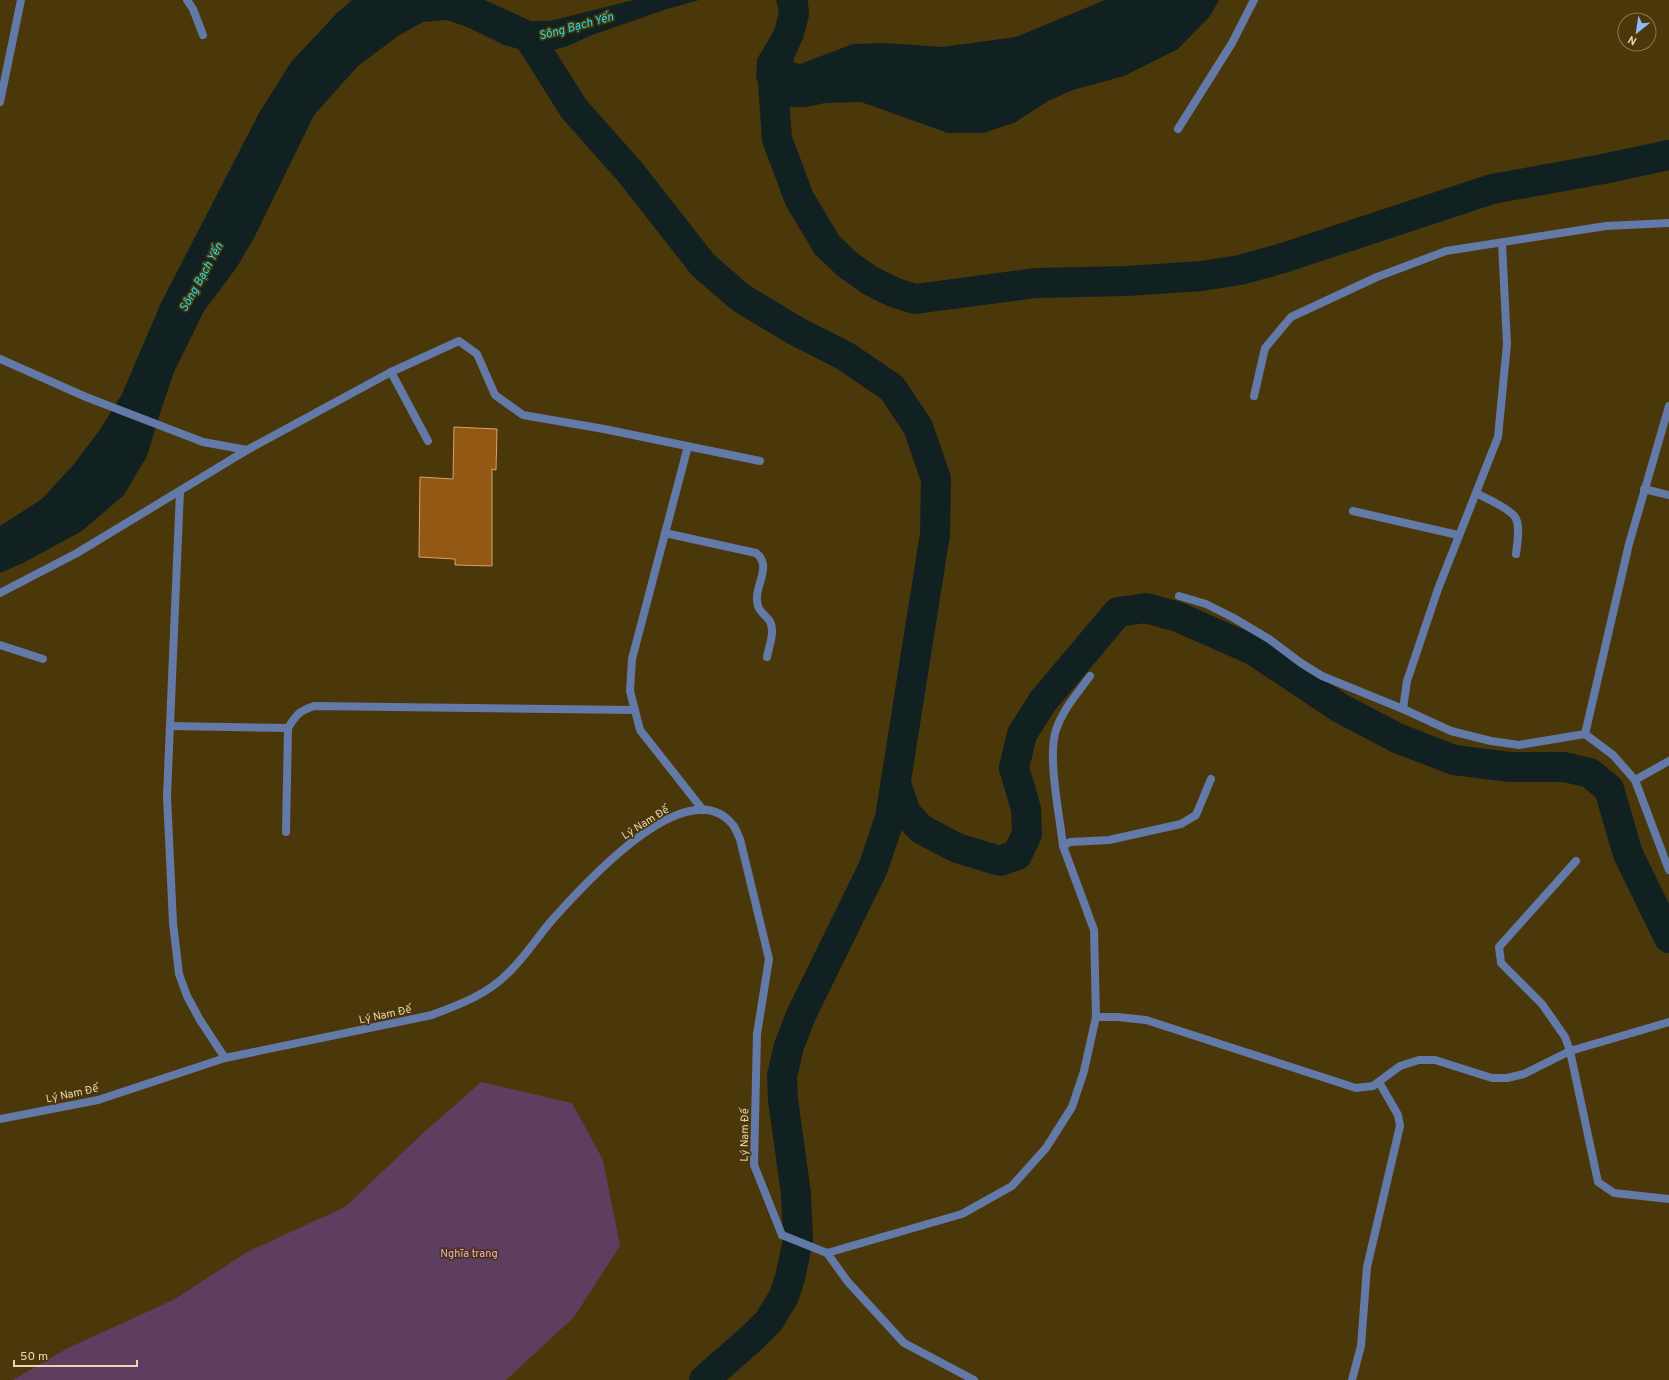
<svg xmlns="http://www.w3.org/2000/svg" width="1669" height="1380" viewBox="0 0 1669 1380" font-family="Overpass,sans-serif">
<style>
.green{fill:#5d3e60}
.water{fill:#112122}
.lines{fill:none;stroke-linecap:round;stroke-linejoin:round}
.river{stroke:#112122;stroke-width:30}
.building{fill:#925814;stroke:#dfa064}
.minor{stroke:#6379a7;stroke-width:8}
.tertiary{stroke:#6379a7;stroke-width:8}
.labels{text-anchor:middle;stroke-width:3.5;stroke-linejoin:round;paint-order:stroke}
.street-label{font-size:11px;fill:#e9d6b1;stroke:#4a370a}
.park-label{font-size:11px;fill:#eba0f2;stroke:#4a370a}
.water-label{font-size:12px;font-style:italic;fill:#1ce1f0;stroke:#4a370a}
</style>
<rect width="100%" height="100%" fill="#4a370a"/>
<path class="green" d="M481,1082L572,1103L603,1160L620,1246L574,1317L506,1380H13L66,1349L175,1299L247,1252L345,1207L421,1135Z"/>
<g class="water">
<path d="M352,0H485L531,21H550L634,0H699L667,9L592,35L568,46L553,50L529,52L504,45L467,27L447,20L423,22L398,36L358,66L314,115L255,236L237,267L204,311L174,372L161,410L147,456L124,495L82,531L23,563L0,573V526L42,499L74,464L99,431L122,394L161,303L258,115L291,62L338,12Z"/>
<path d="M776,0H801C803,25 793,34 789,56L792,62L800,64L853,44L885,43L942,47L1016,37L1105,0H1219L1210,16L1178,49L1124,76L1073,90L1048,101L1014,123L983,133H948L861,102L825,103L806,107H791L779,105L763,93L756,78L757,59L776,28L779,10Z"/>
</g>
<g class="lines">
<g class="river">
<path d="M792,0L793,3L794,14L789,33L780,52L773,84L777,139L799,198L827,245L848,265L871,281L893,292L915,299L1036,283L1127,281L1202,276L1240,270L1283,258L1492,189L1603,169L1669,155"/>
<path d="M530,39L574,109L630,172L703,265L741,298L796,331L845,356L892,388L918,427L936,479L935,534L890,818L873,868L801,1015L789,1046L782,1076L783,1100L796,1194L798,1240L790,1278L784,1296L769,1321L752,1338L704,1380"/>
<path d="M896,783L906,813L921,829L957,848L1000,861L1017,855L1027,834L1026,809L1014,768L1022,734L1043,701L1118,612L1146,608L1178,617L1253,650L1340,708L1397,738L1454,760L1510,767H1564L1590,773L1609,789L1628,854L1669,938"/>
</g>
</g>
<path class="building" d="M454,427L497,429L496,470L492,469V566L455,565V559L419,557L420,477L453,479Z"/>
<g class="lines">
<g class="minor">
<path d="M187,0L193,9L203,35"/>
<path d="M0,102L21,0"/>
<path d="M1178,129L1232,43L1254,0"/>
<path d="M0,359L86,397L203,442L247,450"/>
<path d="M391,372L428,441"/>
<path d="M1254,396L1265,348L1291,317L1377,277L1446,251L1606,226L1669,223"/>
<path d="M688,446L632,659L630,691L640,730L703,810"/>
<path d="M1644,489L1669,495"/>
<path d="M180,491L167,796L173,923L179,974L187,996L200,1020L225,1058"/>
<path d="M1476,493C1486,498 1509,508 1515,517C1521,526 1517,544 1516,554"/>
<path d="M1353,511L1458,535"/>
<path d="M665,533L756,553C774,567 752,587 758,606C759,611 766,616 769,620C776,630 769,646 767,657"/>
<path d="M0,593L77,553L247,450L391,372L459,341L477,354L495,395L523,415L604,429L760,461"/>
<path d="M1179,596L1206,604L1232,617L1269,639L1301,663L1322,676L1403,709L1451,731L1491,741L1519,745L1585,734L1613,755L1635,780L1669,870"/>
<path d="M0,645L43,659"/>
<path d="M1403,709L1407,681L1438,589L1498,437L1507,344L1502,243"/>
<path d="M170,726L288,728L286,832"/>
<path d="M288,728C296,715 299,711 314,706L635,710"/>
<path d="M1585,734L1629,544L1669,406"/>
<path d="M1635,780L1669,761"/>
<path d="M1063,846C1060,817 1047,756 1056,730C1063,709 1077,694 1090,676"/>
<path d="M1576,861L1499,947L1501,963L1542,1004L1565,1037L1570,1051L1598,1182L1614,1193L1669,1199"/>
<path d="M1096,1017L1094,930L1063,846L1070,842L1109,840L1181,824L1196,815L1211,779"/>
<path d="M782,1235L827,1253L848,1282L904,1343L974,1380"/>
<path d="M1352,1380L1361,1346L1367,1267L1400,1126L1398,1115L1379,1082"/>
</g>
<g class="tertiary">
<path d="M0,1119L98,1100L225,1058L432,1015C458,1005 486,995 506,975C524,959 537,937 553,919C582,887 687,768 733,825C736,829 738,835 740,839L769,959L757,1034L754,1165L782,1235"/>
<path d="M827,1253L962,1214L1012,1186L1046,1148L1072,1107L1084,1071L1096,1017H1117L1146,1020L1356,1088L1373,1086L1400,1066L1419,1060H1435L1492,1078H1507L1524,1074L1570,1051L1669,1022"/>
</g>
</g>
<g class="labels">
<g class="street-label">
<text transform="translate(645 822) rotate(-32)" y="4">Lý Nam Đế</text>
<text transform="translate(385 1014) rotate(-12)" y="4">Lý Nam Đế</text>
<text transform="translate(72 1093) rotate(-12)" y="4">Lý Nam Đế</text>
<text transform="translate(744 1135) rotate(-89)" y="4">Lý Nam Đế</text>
</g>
<g class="park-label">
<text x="469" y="1257">Nghĩa trang</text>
</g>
<g class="water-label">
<text transform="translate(576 26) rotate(-15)" y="4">Sông Bạch Yến</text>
<text transform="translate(201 277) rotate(-61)" y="4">Sông Bạch Yến</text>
</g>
</g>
<g transform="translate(1637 32) rotate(210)"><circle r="19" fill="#4a370a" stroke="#8a774d"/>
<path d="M0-3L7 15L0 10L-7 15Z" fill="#94b7fd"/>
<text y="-6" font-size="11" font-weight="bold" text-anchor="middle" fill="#e9d6b1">N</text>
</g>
<path d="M14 1360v6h123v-6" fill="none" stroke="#e9d6b1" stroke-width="2"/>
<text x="20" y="1360" font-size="12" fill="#e9d6b1" stroke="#4a370a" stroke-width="3" paint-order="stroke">50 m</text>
</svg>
